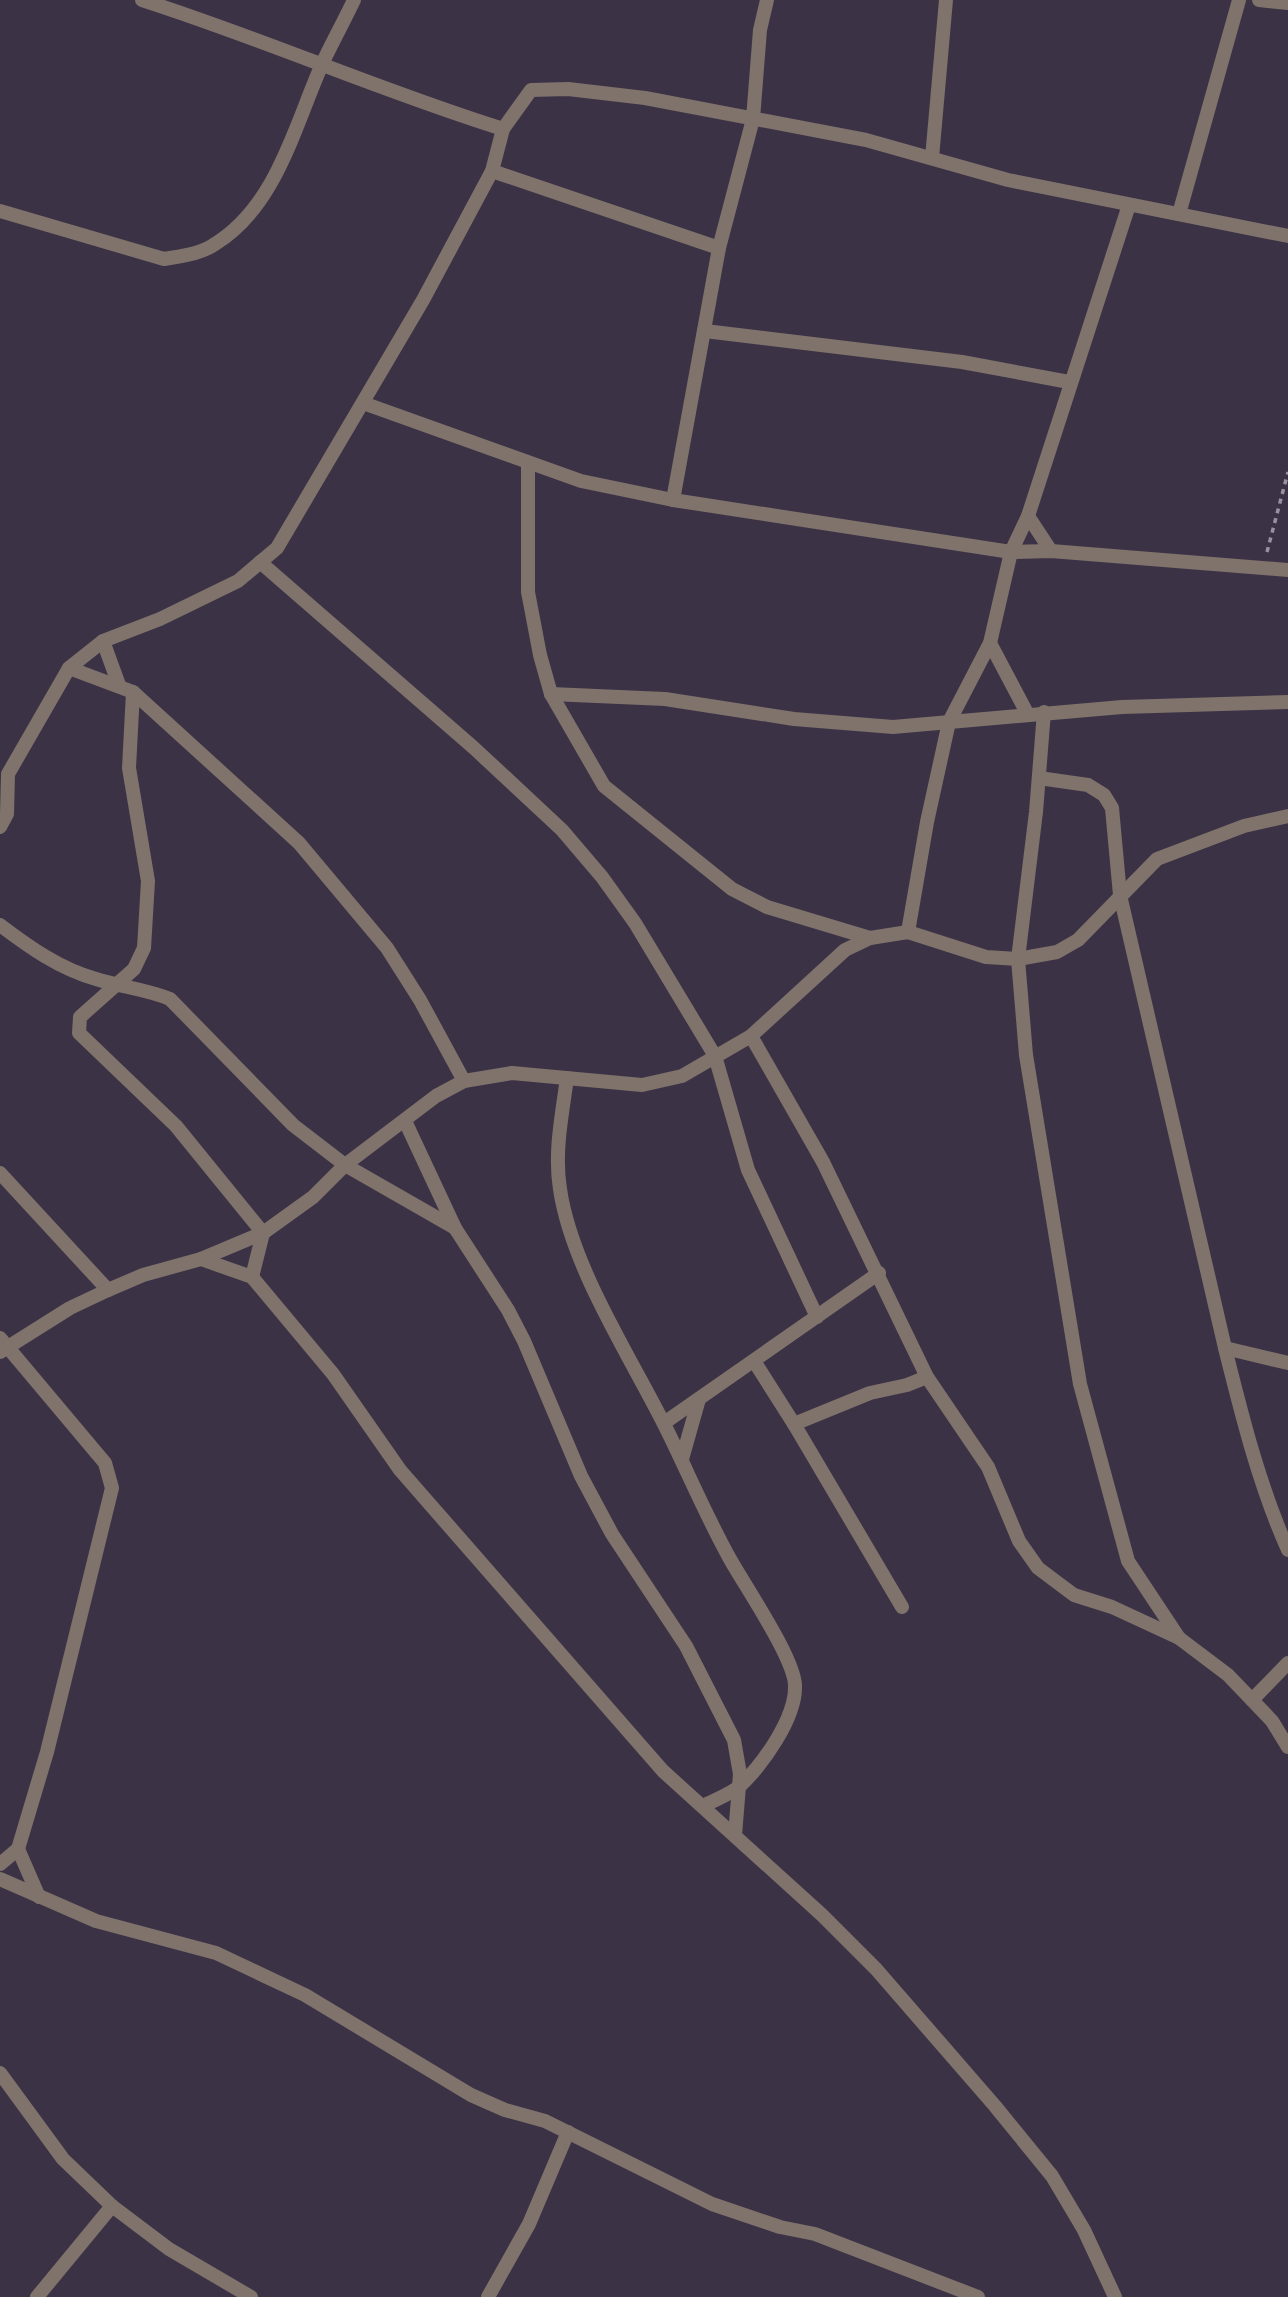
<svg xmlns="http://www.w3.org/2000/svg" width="1288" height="2297" viewBox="0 0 1288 2297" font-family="Poppins,sans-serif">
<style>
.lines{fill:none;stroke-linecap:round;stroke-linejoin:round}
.path{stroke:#9991a0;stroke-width:3.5;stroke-dasharray:5 5;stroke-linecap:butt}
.minor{stroke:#7f736c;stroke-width:14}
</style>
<rect width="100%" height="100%" fill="#3c3245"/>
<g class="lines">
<path class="path" d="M1267,552L1288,472"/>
<g class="minor">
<path d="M142,0C264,39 381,91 503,129"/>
<path d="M1259,0L1288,3"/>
<path d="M932,158L946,0"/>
<path d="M492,171L719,248"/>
<path d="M0,211L164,259C181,256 201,254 215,244C277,206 295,124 323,62C333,41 344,21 354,0"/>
<path d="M1179,214L1239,0"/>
<path d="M705,331L962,362L1069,382"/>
<path d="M363,403L581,481L673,500L1011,552L1051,551L1288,570"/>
<path d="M528,463V592L540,655L551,694L604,786L732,889L767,907L870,938"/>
<path d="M673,500L719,248L753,119L760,30L767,0"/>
<path d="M1028,516L1051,551"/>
<path d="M260,562L474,748L562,830L602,877L635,923L715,1056L748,1170L817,1317"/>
<path d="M103,641L119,685"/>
<path d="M990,643L1027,713"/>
<path d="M69,668L133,692L299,843L387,948L420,1000L464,1081"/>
<path d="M133,692L129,768L148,881L144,948L134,969L80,1017L79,1033L176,1126L263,1233L252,1277"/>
<path d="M551,694L665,699L794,719L893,727L1122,707L1288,702"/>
<path d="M1044,712L1036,812L1018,959L1026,1055L1080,1384L1128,1561L1179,1638"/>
<path d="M1039,778L1088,785L1104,795L1112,808L1120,895L1225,1348C1242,1416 1259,1485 1288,1550"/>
<path d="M0,827L7,814L8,774L69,668L103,641L160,619L238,581L277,548L423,300L492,171L503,129L531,90L568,89L645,98L866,140L1008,180L1288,236"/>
<path d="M0,925C29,947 60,969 96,979C121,987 146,989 170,999L293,1125L345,1165L455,1228"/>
<path d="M908,932L927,822L949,722L990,643L1011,552L1028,516L1129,205"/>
<path d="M751,1036L823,1162L927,1377L988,1467L1019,1541L1038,1568L1074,1595L1112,1607L1179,1638L1228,1675L1272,1721L1288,1747"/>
<path d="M567,1078C562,1115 554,1153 560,1189C571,1266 630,1356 665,1426C687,1470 706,1516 730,1559C745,1586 795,1659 795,1686C796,1718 763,1764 740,1786C731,1794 714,1800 703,1806"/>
<path d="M405,1121L455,1228L508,1310L524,1341L581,1476L612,1534L686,1646L734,1740L740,1774L735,1835"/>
<path d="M0,1173L108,1290"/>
<path d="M201,1259L252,1277L333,1374L400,1470L663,1771L822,1915L876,1969L995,2106L1052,2176L1084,2230L1115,2297"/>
<path d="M0,1338L105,1463L112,1488L47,1752L18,1849L0,1864"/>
<path d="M1225,1348L1288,1363"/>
<path d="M0,1352L70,1308L108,1290L143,1275L201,1259L263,1233L313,1197L345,1165L436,1096L464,1081L512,1073L642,1085L682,1076L751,1036L845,950L870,938L908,932L986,957L1018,959L1057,952L1078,940L1157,859L1244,826L1288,816"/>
<path d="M754,1361L794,1424L902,1607"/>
<path d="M664,1423L879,1273"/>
<path d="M794,1424L870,1393L907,1385L927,1377"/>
<path d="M682,1459L699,1399"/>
<path d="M1252,1700L1288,1663"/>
<path d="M18,1849L39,1897"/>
<path d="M0,1879L96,1921L216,1953L305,1995L471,2095L505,2110L545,2121L712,2204L780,2227L815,2234L978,2297"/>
<path d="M0,2073L63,2159L112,2206L169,2249L251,2297"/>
<path d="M37,2297L112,2206"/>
<path d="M488,2297L529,2224L568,2132"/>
</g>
</g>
</svg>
